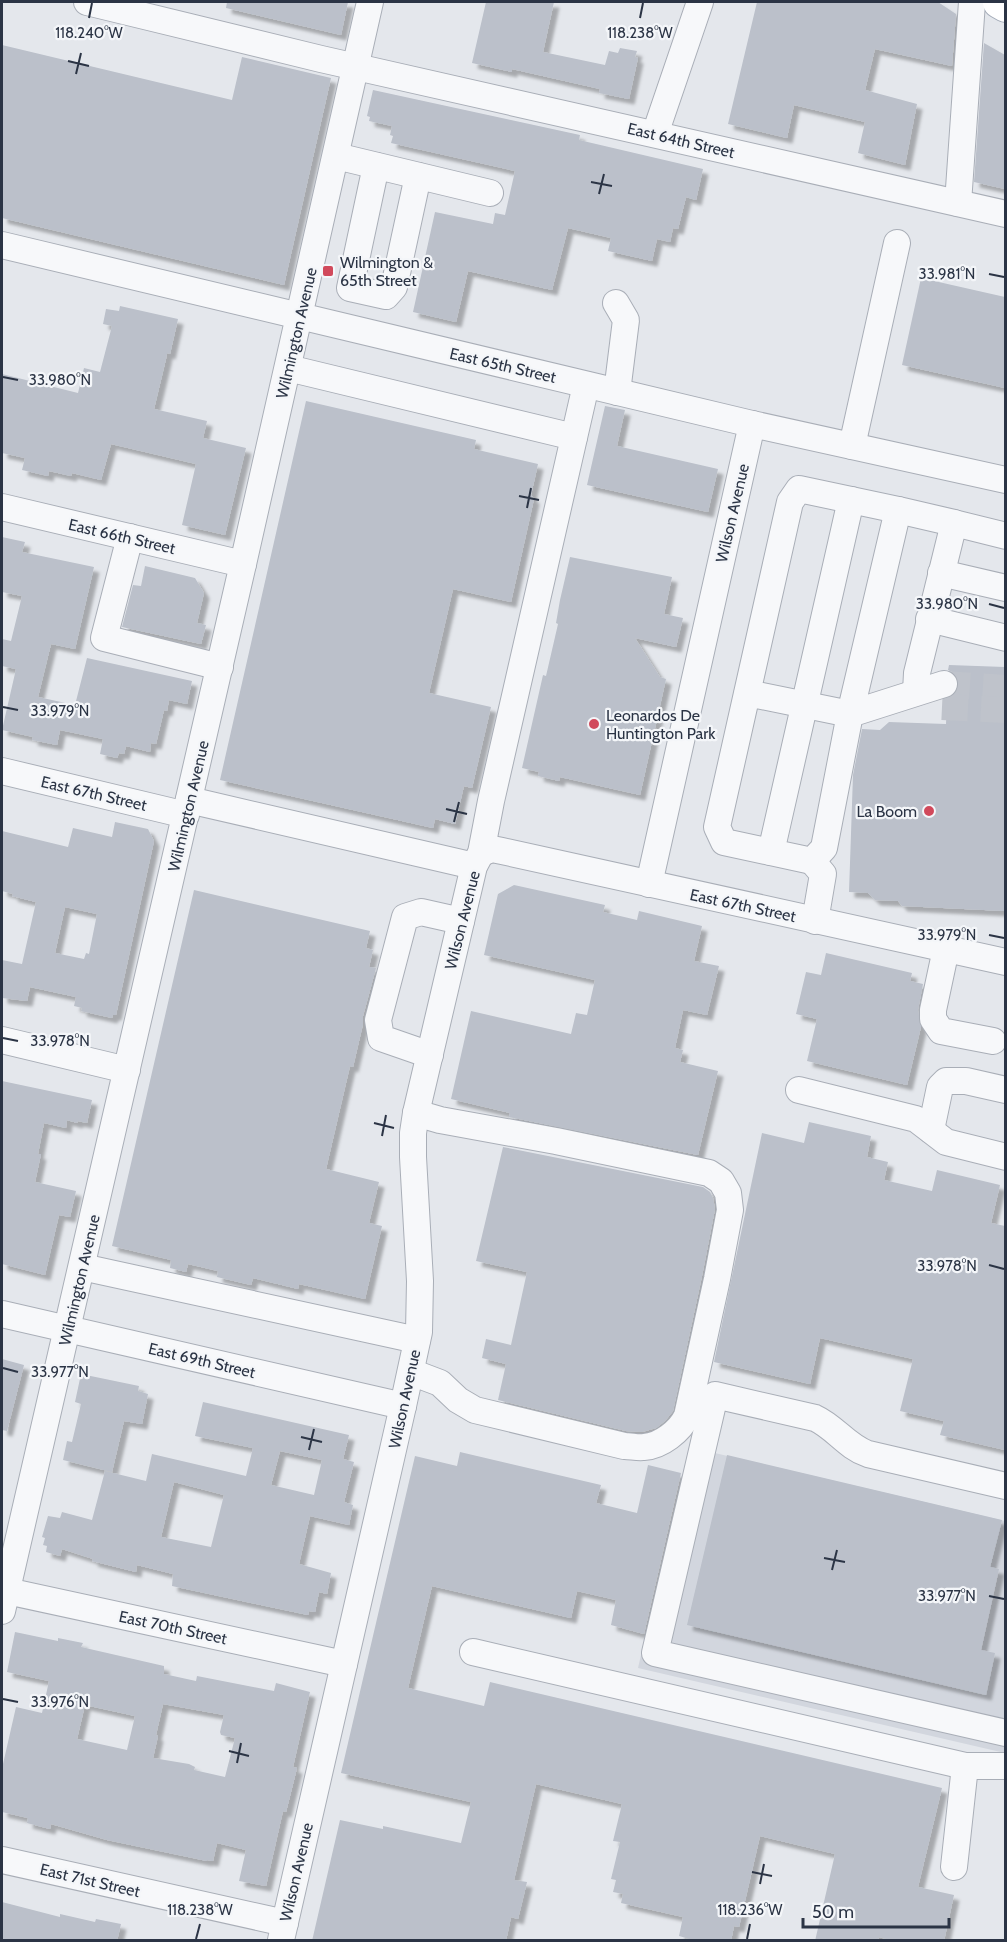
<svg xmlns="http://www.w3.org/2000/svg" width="1007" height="1942" viewBox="0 0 1007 1942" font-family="Cabin,sans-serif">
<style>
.built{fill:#d2d6de}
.building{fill:#bbc0ca;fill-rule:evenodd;filter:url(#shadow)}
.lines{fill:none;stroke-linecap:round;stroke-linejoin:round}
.minor-tunnel{stroke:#bfc3cb;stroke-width:26;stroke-dasharray:26 13;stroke-linecap:butt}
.minor-casing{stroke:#a9aeb7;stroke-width:28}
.major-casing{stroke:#a3abb8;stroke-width:34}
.minor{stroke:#f7f8fa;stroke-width:26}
.major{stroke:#fff;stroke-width:32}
.ticks{fill:none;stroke:#2b3445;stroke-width:2}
.poi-dot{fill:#d1495b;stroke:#f4f6f9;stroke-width:2}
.labels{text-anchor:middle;stroke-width:4.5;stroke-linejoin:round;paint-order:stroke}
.street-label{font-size:16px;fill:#2b3445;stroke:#f4f6f9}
.poi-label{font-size:16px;fill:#2b3445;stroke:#f4f6f9;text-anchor:start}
.ticks-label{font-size:15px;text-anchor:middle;fill:#2b3445;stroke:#f4f6f9;stroke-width:4.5;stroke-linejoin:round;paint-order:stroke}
</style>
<defs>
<filter id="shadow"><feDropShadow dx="5.5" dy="5.5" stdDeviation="1.5" flood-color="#0004"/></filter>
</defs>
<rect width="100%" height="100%" fill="#e4e7ec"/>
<path class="built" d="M689,1447L1005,1521V1753L638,1668Z"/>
<g class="building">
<path d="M227,2H348L341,35L226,8Z"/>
<path d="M486,2H554L543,52L605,65L609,51L618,53L620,48L637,51L635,57L638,58L629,99L599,93L600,89L512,69V72L472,63Z"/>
<path d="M757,2H938L956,14L952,66L875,49L865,90L917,104L905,165L858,153L865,122L794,105L787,138L728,124Z"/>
<path d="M984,43L1005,55V189L974,182Z"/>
<path d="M2,45L232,100L242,57L331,78L284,285L2,218Z"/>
<path d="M373,90L580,135L579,140L703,169L696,200L686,197L678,229L673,228L670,242L657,239L652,261L608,251L611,238L568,228L552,290L468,271L456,322L413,312L435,212L493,224L495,213L505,215L515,171L391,143L393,136L390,135L392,126L369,121L370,117L367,116Z"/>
<path d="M921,278L1005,297V388L902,365Z"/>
<path d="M120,306L178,319L170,354L167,353L166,359L154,409L207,421L203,438L246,448L225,535L182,525L196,464L111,444L101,480L72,473L71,476L49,471L48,476L22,470L25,458L2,453V374L78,393L84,368L100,372L112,326L103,324L106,309L119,311Z"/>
<path d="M306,401L476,440L474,449L538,464L531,495L534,499L511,602L453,589L429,693L491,707L472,788L464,786L455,824L435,819L433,828L220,780Z"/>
<path d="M605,406L625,410L617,446L718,469L708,512L587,485Z"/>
<path d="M2,537L25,542L22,552L94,567L75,649L51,644L38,697L75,705L87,658L192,681L187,704L169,700L167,711L164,710L156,744L151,743L150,752L126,746L124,754L119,753L117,758L100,754L103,739L60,730L57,745L32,740L33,737L2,730L16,669L2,666V639L11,641L22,596L2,592Z"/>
<path d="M570,557L672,577L664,614L683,618L676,647L635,638L660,677L666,679L640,795L560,777L559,781L538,776L539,772L522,768L543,675L546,676L558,624L556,623L560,600Z"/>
<path d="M145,566L195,578L204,593L197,623L206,625L201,644L122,627L133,585L141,586Z"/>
<path d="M949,665L1005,667V911L902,906L898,901L875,900L868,893L849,892L853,775L862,729L880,730L889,722L946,724L947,699L955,694L959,687L958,679L954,673L948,670Z"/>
<path d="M115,822L148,829L154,841L116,1015H113L112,1018L81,1011L82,1008L74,1006L76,997L30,987L27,1001L2,998V960L22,964L36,902L12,896L13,894L2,891V831L68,847L73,828L112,837ZM65,907L97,914L89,954L86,953L84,959L55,953Z"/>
<path d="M514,885L605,905L603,912L637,920L639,911L702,926L694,961L719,966L707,1015L683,1010L675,1048L683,1050L680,1062L718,1071L698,1155L509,1117L510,1113L451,1099L471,1011L571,1034L576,1013L587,1015L595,980L484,955L498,894Z"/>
<path d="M194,890L370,931L366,948L373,950L369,967L376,968L363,1016V1024L353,1067L350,1066L326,1169L379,1182L369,1223L382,1226L365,1299L299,1284L298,1289L253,1278L251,1285L217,1277L218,1271L188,1264L186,1272L170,1268L171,1260L112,1246Z"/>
<path d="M826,953L912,973L910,981L923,984L918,1010L921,1027L907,1085L807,1061L817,1019L796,1014L806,972L821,975Z"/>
<path d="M2,1081L92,1100L87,1123L78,1121L77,1123L67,1120L66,1128L44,1123L38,1154H41L35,1182L76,1191L70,1217L59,1215L45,1275L2,1264Z"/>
<path d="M809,1122L871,1136L867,1157L888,1162L884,1180L932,1191L937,1170L1000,1185L991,1223L1005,1226V1450L940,1435L944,1421L900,1411L913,1359L820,1338L810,1384L714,1362L762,1133L804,1143Z"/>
<path d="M503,1147L703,1187L710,1192L713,1198L715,1209L702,1276L673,1411L665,1421L656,1428L642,1432L626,1431L498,1400L506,1364L482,1358L486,1339L511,1345L527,1272L476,1261Z"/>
<path d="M2,1359L24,1365L7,1431L2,1430Z"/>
<path d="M81,1374L139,1386L138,1391L148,1394L142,1424L124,1421L112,1472L63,1460L67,1441L72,1442L81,1404L75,1402Z"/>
<path d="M203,1402L349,1435L343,1459L354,1462L344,1502L353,1505L349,1525L310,1516L299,1564L331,1573L327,1594L319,1592L315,1612L309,1611L308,1615L172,1586L173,1574L137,1565L136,1572L92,1561L93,1559L62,1549L60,1556L46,1552L47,1546L43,1545L45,1538L42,1537L48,1516L60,1518L62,1512L92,1520L105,1471L146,1481L152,1454L246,1476L253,1448L195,1436ZM280,1451L322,1460L314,1495L271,1485ZM174,1482L224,1495L211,1547L161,1537Z"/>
<path d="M460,1452L601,1485L596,1503L637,1513L648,1465L681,1473L644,1634L611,1625L616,1600L577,1591L571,1618L432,1586L408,1688L484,1706L490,1682L942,1788L918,1887L954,1895L944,1941H893L879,1937L878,1941H815L835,1854L760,1836L739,1927L734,1926L731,1941H697L679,1936L683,1917L621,1903L623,1894L613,1892L616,1880L611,1879L620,1842L613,1841L622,1804L536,1784L514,1880L527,1882L518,1919L511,1917L506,1941H312L340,1820L383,1829V1826L461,1843L471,1802L341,1773L415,1456L457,1466Z"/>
<path d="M727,1455L1002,1520L990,1567L999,1569L981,1650L995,1653L986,1695L687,1625Z"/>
<path d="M15,1632L58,1641V1638L83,1643L81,1647L164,1666V1674L196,1681L197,1676L274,1691L276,1683L310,1692L293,1767L297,1768L286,1812L283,1811L266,1886L239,1881L246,1850L217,1843L213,1861L207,1860V1861L107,1840L51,1824L50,1829L27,1823L28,1818L2,1812V1764H3L16,1707L42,1713L49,1681L7,1672ZM163,1704L224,1715L220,1732L221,1735L235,1738L225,1777L194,1770L195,1767L189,1764L153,1758L158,1736L156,1735ZM85,1705L135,1716L127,1750L77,1739Z"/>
<path d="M2,1902L60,1917V1914L95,1922L96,1919L121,1924L117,1941H2Z"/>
</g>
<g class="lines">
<g class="minor-tunnel">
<path d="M944,684L1006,688"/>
<path d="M942,707L1006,710"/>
</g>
<g class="minor-casing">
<g id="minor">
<path d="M87,2L321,59L1006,214"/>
<path d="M655,134L700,2"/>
<path d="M336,156L490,193"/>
<path d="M376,166L350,288L386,296L394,287L418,176"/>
<path d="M958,203L972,2"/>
<path d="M2,245L752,424L1006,480"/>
<path d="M616,303L626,320L617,392"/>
<path d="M288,368L574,437"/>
<path d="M852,446L897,243"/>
<path d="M2,507L243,564"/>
<path d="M898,510L954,523"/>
<path d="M130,537L104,638L220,667"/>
<path d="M941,573L1006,588"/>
<path d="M929,619L1006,638"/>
<path d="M916,692L917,673L954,523L1006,536"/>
<path d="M747,693L850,714L898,510L799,489L790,502L717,827L724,842L812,861L824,848L850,714L944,684"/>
<path d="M2,771L186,815"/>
<path d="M189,800L474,866"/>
<path d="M771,852L851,500"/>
<path d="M481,853L492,849L502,851L1006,962"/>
<path d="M812,861L823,874L815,921"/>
<path d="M649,884L752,424"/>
<path d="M946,949L933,1010V1019L941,1031L993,1041"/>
<path d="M2,1040L127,1070"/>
<path d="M430,1055L381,1038L378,1020L405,917L421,912L461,921"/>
<path d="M799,1090L916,1119L946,1142L1006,1157"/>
<path d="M931,1130L940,1087L946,1081H966L1006,1090"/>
<path d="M82,1267L417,1340"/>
<path d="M2,1314L403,1406"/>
<path d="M411,1372L440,1383L458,1400L475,1410L624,1446C631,1446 638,1448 644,1447C661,1446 680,1431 687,1416L717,1279L730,1210L728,1193L721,1181L709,1173L556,1141L440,1120L416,1113"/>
<path d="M1006,1486L868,1454C847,1447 835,1427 815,1418L715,1395L655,1653L1006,1733"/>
<path d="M2,1590L344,1664"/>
<path d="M2,1611L243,564L370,2"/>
<path d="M473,1652L965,1766H1006"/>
<path d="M2,1860L285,1923"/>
<path d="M954,1867L965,1766"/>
<path d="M281,1940L403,1406L419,1332L420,1281L413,1157V1133L416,1113L474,866L481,853L491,801L586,385"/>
</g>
</g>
<g class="major-casing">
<path id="major" d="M999,2L1006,6"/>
</g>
<use href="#minor" class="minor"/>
<use href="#major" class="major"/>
</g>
<path class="ticks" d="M89,18L92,3M640,18L643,3M68,61L89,66M76,74L81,53M591,182L612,186M599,194L604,174M989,274L1004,277M3,377L18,380M519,496L539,500M527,508L531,488M989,604L1004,608M3,707L18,710M446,809L467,814M454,822L459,802M989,935L1004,938M3,1038L18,1041M374,1123L394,1128M382,1136L386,1115M989,1265L1004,1269M3,1368L18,1372M301,1437L322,1442M309,1450L314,1429M824,1558L845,1562M832,1570L837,1550M989,1596L1004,1599M3,1699L18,1702M229,1751L249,1756M237,1763L241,1743M752,1872L772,1876M760,1884L764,1864M196,1939L200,1924M747,1939L750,1924"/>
<g class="poi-dot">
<rect x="322" y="265" width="12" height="12" rx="3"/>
<circle cx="594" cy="724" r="6"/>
<circle cx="929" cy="811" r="6"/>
</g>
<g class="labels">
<g class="street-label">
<text transform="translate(681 140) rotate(13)" y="6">East 64th Street</text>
<text transform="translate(296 333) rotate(-77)" y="6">Wilmington Avenue</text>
<text transform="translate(503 365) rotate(13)" y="6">East 65th Street</text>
<text transform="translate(732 513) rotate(-77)" y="6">Wilson Avenue</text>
<text transform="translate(122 536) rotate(13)" y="6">East 66th Street</text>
<text transform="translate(94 793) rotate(13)" y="6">East 67th Street</text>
<text transform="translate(188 806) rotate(-77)" y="6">Wilmington Avenue</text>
<text transform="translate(743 905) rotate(12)" y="6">East 67th Street</text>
<text transform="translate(462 920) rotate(-76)" y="6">Wilson Avenue</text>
<text transform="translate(79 1280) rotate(-77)" y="6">Wilmington Avenue</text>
<text transform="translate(202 1360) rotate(13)" y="6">East 69th Street</text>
<text transform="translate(404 1399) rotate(-78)" y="6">Wilson Avenue</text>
<text transform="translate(173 1627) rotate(12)" y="6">East 70th Street</text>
<text transform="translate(296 1872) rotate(-77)" y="6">Wilson Avenue</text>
<text transform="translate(90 1880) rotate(13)" y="6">East 71st Street</text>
</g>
<g class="poi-label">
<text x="340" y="268">Wilmington &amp;<tspan x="340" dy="18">65th Street</tspan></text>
<text x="606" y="721">Leonardos De<tspan x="606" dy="18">Huntington Park</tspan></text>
<text x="917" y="817" text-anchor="end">La Boom</text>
</g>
</g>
<g class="ticks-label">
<text x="640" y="38">118.238°W</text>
<text x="89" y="38">118.240°W</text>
<text x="947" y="279">33.981°N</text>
<text x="60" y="385">33.980°N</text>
<text x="947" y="609">33.980°N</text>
<text x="60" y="716">33.979°N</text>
<text x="947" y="940">33.979°N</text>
<text x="60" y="1046">33.978°N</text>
<text x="947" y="1271">33.978°N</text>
<text x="60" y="1377">33.977°N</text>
<text x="947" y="1601">33.977°N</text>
<text x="60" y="1707">33.976°N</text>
<text x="200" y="1915">118.238°W</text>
<text x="750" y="1915">118.236°W</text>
</g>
<rect width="1007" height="1942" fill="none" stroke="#2b3445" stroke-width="6"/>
<path d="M803 1918v9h146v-9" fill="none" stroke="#2b3445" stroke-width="3"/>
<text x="812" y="1918" font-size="18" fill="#2b3445" stroke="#f4f6f9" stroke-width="4.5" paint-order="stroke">50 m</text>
</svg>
